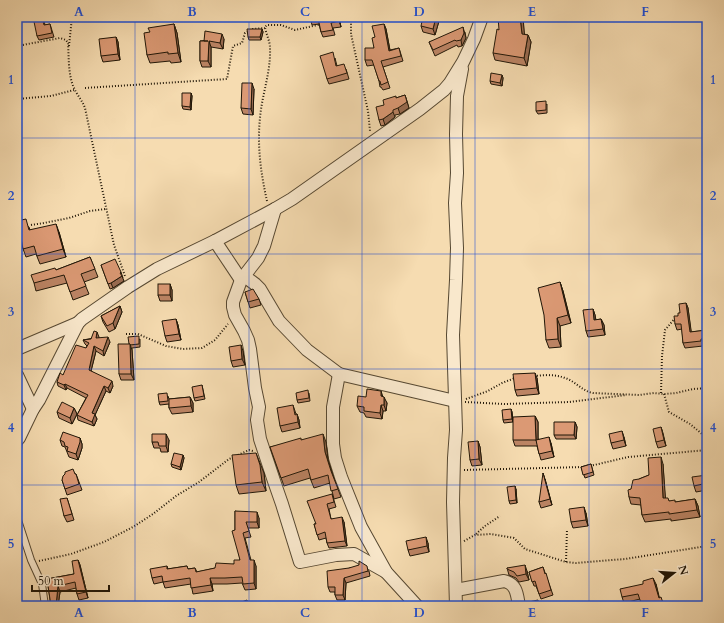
<svg xmlns="http://www.w3.org/2000/svg" width="724" height="623" viewBox="0 0 724 623" font-family="Cardo,serif">
<style>
.lines{fill:none;stroke-linecap:round;stroke-linejoin:round}
.service-casing{stroke:#564832;stroke-width:8}
.minor-casing{stroke:#564832;stroke-width:14}
.path{stroke:#201607;stroke-width:2;stroke-dasharray:1 2;stroke-linecap:butt}
.service{stroke:#f9e8cc;stroke-width:6}
.minor{stroke:#f9e8cc;stroke-width:12}
.wall{fill:#bc8464;stroke:#201607}
.shaded-wall{fill:#996b51;stroke:#201607}
.building{fill:#db9974;stroke:#201607}
.grid{fill:none;stroke:#1d4ed8;stroke-width:1;stroke-opacity:0.55}
.neatline{fill:none;stroke:#1d4ed8;stroke-width:1.5}
.grid-label{font-size:13px;text-anchor:middle;font-weight:bold;fill:#1d4ed8}
</style>
<rect width="100%" height="100%" fill="#f6dcb1"/>
<filter id="stains"><feTurbulence type="fractalNoise" baseFrequency=".005" numOctaves="4"/><feColorMatrix values="0 0 0 0 .2 0 0 0 0 .09 0 0 0 0 .02 0 0 0 .5 -.17"/></filter>
<radialGradient id="worn" r=".72"><stop offset=".6" stop-color="#630" stop-opacity="0"/><stop offset="1" stop-color="#630" stop-opacity=".3"/></radialGradient>
<g class="lines">
<g class="service-casing">
<g id="service">
<path d="M17,463L19,438"/>
<path d="M17,517L31,560L42,584L45,606"/>
</g>
</g>
<g class="minor-casing">
<g id="minor">
<path d="M275,209L264,246L258,258L241,280L233,302V307L235,315L244,331L248,340L250,349L255,388L259,407L257,420L260,439L274,481L282,504L300,562L336,555L354,554L386,572"/>
<path d="M215,241L241,280"/>
<path d="M244,276L255,284L260,289L279,321L307,350L339,374L455,401"/>
<path d="M17,349L78,323"/>
<path d="M339,374L333,407V444L335,458L341,477L361,527L386,572L417,606"/>
<path d="M17,375L33,409"/>
<path d="M17,440L19,438L33,409L39,400L78,323L82,319L128,287L157,269L215,241L275,209L292,199L420,109L444,90L450,83L463,62L474,39L482,17"/>
<path d="M456,590L504,581C517,584 517,595 519,606"/>
<path d="M456,606L453,502L454,458L456,430L453,335L456,280L457,248L455,203L457,173L456,134L457,96L462,69"/>
</g>
</g>
<g class="path">
<path d="M337,20L351,17V34L368,111L370,131"/>
<path d="M17,22L19,20L27,17"/>
<path d="M17,46L60,38L66,40L68,43C69,58 68,75 74,88C77,95 82,100 85,108L114,245L125,276"/>
<path d="M69,46L72,17"/>
<path d="M85,88L227,79L233,46L242,43L245,33L253,29L265,28"/>
<path d="M17,99L51,96L74,90"/>
<path d="M267,201C261,174 257,146 260,118C262,94 271,72 270,48C270,41 266,34 265,27L267,25H281L295,30L322,24"/>
<path d="M31,225L44,223L69,218L90,211L106,209"/>
<path d="M126,334H138L166,346L183,349L202,348L215,340L228,324"/>
<path d="M534,376C544,375 555,374 565,378C575,381 582,391 593,393L639,395L654,393L664,394L676,393L693,389L707,388"/>
<path d="M661,393L662,356L665,330L676,317"/>
<path d="M664,394L669,412L690,424L707,438"/>
<path d="M466,399L488,391L502,383L515,378"/>
<path d="M465,402L504,404L569,402L626,395"/>
<path d="M238,455L249,450L253,451"/>
<path d="M590,466L628,457L707,450"/>
<path d="M464,470L583,467"/>
<path d="M476,534L485,526L500,516"/>
<path d="M464,541L475,535L491,534L514,538L525,549L566,562L576,563L625,559L707,546"/>
<path d="M39,561L71,554L104,542L133,527L153,514L176,496L199,482L229,459L234,457"/>
<path d="M566,562L567,529"/>
<path d="M632,606L634,605H642"/>
</g>
<use href="#service" class="service"/>
<use href="#minor" class="minor"/>
</g>
<g class="wall">
<path d="M43,17L45,25L50,24L54,37L39,40L37,36Z"/>
<path d="M310,17H339L341,27L333,28L335,35L323,37L321,32L319,24L312,25Z"/>
<path d="M523,17L524,34L528,35L531,42L527,66L495,60L493,53Z"/>
<path d="M439,21L435,35L423,32L421,26Z"/>
<path d="M174,24L177,33L181,62L171,63L170,61L150,63L147,55L150,32Z"/>
<path d="M384,24L386,29L390,50L399,48L403,61L383,67L390,88L383,90L381,87H380L379,81L374,65L367,66L365,60L374,48L375,37Z"/>
<path d="M262,29L263,32L261,40H249L248,37Z"/>
<path d="M465,32L466,38L462,46L458,47L457,45L435,56L429,42Z"/>
<path d="M116,37L118,42L120,60L103,62L101,56Z"/>
<path d="M224,39L223,49L211,47V67H202L200,61V41Z"/>
<path d="M335,58L337,66L346,69L349,79L329,84L327,79Z"/>
<path d="M502,75L503,78L502,86L491,84L490,81Z"/>
<path d="M254,89L253,115L243,114L241,108Z"/>
<path d="M191,93L192,96L191,110L183,109L182,106Z"/>
<path d="M405,95L409,108L400,114L395,115V117L385,125L381,126L379,120L384,105L396,98Z"/>
<path d="M547,104V113L538,114L536,111Z"/>
<path d="M17,221L29,227L30,230L59,232L66,257L40,264L36,254L26,257L22,246L17,248Z"/>
<path d="M90,257L98,277L84,282L89,294L73,300L67,283L36,291L34,283L56,270Z"/>
<path d="M101,265L121,272L123,278H122L124,281L113,288L110,289Z"/>
<path d="M560,282L563,291L571,323L560,326L561,347L549,348L546,340Z"/>
<path d="M170,284L172,290V301H160L158,295Z"/>
<path d="M245,292L259,299L261,305L250,308Z"/>
<path d="M686,303L688,308L691,332L707,330V343L703,344V346L685,348L683,343L682,329L677,330L675,324L678,316Z"/>
<path d="M120,306L122,312L115,329L109,332L103,322L101,316Z"/>
<path d="M593,309L595,315L596,320L601,319L604,325L605,335L588,337L586,331Z"/>
<path d="M176,319L178,325L181,340L167,342L165,336Z"/>
<path d="M99,337V338L110,342L104,356L96,351L91,371L113,386L110,393L106,391L95,415L97,419L94,426L78,420L77,415L86,398L67,388L66,390L58,386L57,382L63,375L86,348L87,346L85,344L83,340Z"/>
<path d="M140,339V347L132,348V350L134,380H121L119,374L129,344Z"/>
<path d="M243,351L245,365L233,367L231,361Z"/>
<path d="M537,378L539,394L517,396L515,390Z"/>
<path d="M202,385L205,399L195,401L194,398Z"/>
<path d="M309,393L310,401L298,403L297,400Z"/>
<path d="M168,396L169,399L190,397L193,403V412L172,414L169,408V404L160,405L159,402Z"/>
<path d="M366,397H383L387,403L386,411H383L382,419L366,417L364,413L360,412L357,406Z"/>
<path d="M293,405L296,414H297L299,420L300,428L282,432L280,426Z"/>
<path d="M17,407L22,415L19,420L17,421Z"/>
<path d="M74,408L77,414L72,424L59,418L57,412Z"/>
<path d="M511,409L512,412L513,422L504,423L503,420Z"/>
<path d="M535,416L538,422V439L551,443L554,457L541,460L537,446H515L513,440Z"/>
<path d="M575,422L577,427L576,439H556L554,435Z"/>
<path d="M661,427L666,446L658,448L656,442Z"/>
<path d="M624,437L626,446L613,449L611,443Z"/>
<path d="M80,438L82,444V448L78,460L69,457L65,447L62,446L60,440Z"/>
<path d="M169,440L168,452H161L160,448H154L152,442Z"/>
<path d="M302,440L326,442L328,460L333,476L341,497L334,499L330,483L314,488L310,478L284,486L270,447Z"/>
<path d="M478,441L480,447L482,465L472,466L470,460Z"/>
<path d="M183,455L184,458L181,470L172,467L171,464Z"/>
<path d="M591,464L594,475L585,478L581,467Z"/>
<path d="M663,464L665,498L669,501L676,502L695,499L698,506L700,517L671,521V519L645,522L642,515L641,505L631,504L629,497L631,489L639,479L649,475Z"/>
<path d="M264,473L266,491L239,494L236,485Z"/>
<path d="M75,474H76L82,490L67,495L62,480Z"/>
<path d="M707,475V490L696,492L694,486Z"/>
<path d="M545,479L552,505L541,508L539,502Z"/>
<path d="M516,489L517,503L510,504L509,501Z"/>
<path d="M332,494L336,507L329,509L331,519L344,522L347,546L329,548L327,543L326,538L319,540L314,524H316Z"/>
<path d="M67,498L74,520L67,522L64,516Z"/>
<path d="M235,511L259,518V528H248L251,537L245,538L251,560L256,566V589L245,590L242,583L227,584H212L213,591L193,594L191,584L165,588L163,582L154,584L152,578L167,566L168,569L187,566L188,569L195,568L197,572L234,564L240,560L235,530Z"/>
<path d="M586,513L588,526L573,528L571,522Z"/>
<path d="M428,543L429,552L410,556L408,550Z"/>
<path d="M78,560L80,565L88,598L79,600L77,594L76,588L60,592L58,606H51L47,579L74,574Z"/>
<path d="M543,567L553,595L541,599L536,586H534L529,572Z"/>
<path d="M349,568L369,571L370,576L346,583L345,600H337L335,595V592H330L328,587Z"/>
<path d="M507,568L527,571L529,580L519,582L516,578L509,575Z"/>
<path d="M656,584L659,598L664,606L640,599L624,603L622,597Z"/>
</g>
<g class="shaded-wall">
<path d="M338,17H339L341,27L339,21Z"/>
<path d="M436,17H437L439,21L435,35L433,29Z"/>
<path d="M520,17H523L525,41L522,34Z"/>
<path d="M174,24L177,33L181,62L178,53Z"/>
<path d="M384,24L386,29L391,56L389,51Z"/>
<path d="M463,27L466,38L462,46L461,40Z"/>
<path d="M262,29L263,32L261,40L260,37Z"/>
<path d="M222,34L224,39L223,49L220,43Z"/>
<path d="M528,35L531,42L527,66L524,58Z"/>
<path d="M116,37L118,42L120,60L118,54Z"/>
<path d="M209,41L211,47V67L208,61Z"/>
<path d="M502,75L503,78L502,86L500,83Z"/>
<path d="M252,83L254,89L253,115L251,109Z"/>
<path d="M191,93L192,96L191,110L190,107Z"/>
<path d="M405,95L409,108L400,114L398,108Z"/>
<path d="M393,112L395,117L385,125L383,119Z"/>
<path d="M56,224L59,232L66,257L63,249Z"/>
<path d="M122,276L124,281L113,288L111,283Z"/>
<path d="M560,282L563,291L571,323L568,315Z"/>
<path d="M170,284L172,290V301L170,295Z"/>
<path d="M686,303L688,308L692,337L690,332Z"/>
<path d="M120,306L122,312L115,329L113,323Z"/>
<path d="M593,309L595,315L596,326L594,320Z"/>
<path d="M557,318L560,326L561,347L558,339Z"/>
<path d="M176,319L178,325L181,340L179,334Z"/>
<path d="M601,319L604,325L605,335L603,329Z"/>
<path d="M97,332L99,337L98,343L96,338Z"/>
<path d="M108,337L110,342L104,356L103,351Z"/>
<path d="M130,344L132,350L134,380L131,374Z"/>
<path d="M241,345L243,351L245,365L242,359Z"/>
<path d="M94,346L96,351L90,375L89,370Z"/>
<path d="M535,373L537,378L539,394L537,388Z"/>
<path d="M112,381L113,386L110,393L108,388Z"/>
<path d="M65,384L67,388L66,390L64,385Z"/>
<path d="M104,386L106,391L95,415L97,419L94,426L92,422V413Z"/>
<path d="M381,391L383,397L381,396Z"/>
<path d="M190,397L193,403V412L191,406Z"/>
<path d="M384,397L387,403L386,411L384,405Z"/>
<path d="M381,405L383,411L382,419L380,413Z"/>
<path d="M19,407L22,415L19,420L17,414V411Z"/>
<path d="M74,408L77,414L72,424L70,418Z"/>
<path d="M511,409L512,412L513,422L512,419Z"/>
<path d="M297,414L299,420L300,428L298,422Z"/>
<path d="M535,416L538,422V446L536,440Z"/>
<path d="M575,422L577,427L576,439L574,435Z"/>
<path d="M661,427L663,433L666,446L664,440Z"/>
<path d="M622,431L624,437L626,446L624,440Z"/>
<path d="M166,434L169,440L168,452L166,446Z"/>
<path d="M323,434L326,442L328,460L334,479L325,452Z"/>
<path d="M549,437L551,443L554,457L552,451Z"/>
<path d="M80,438L82,444V448L78,460L76,454Z"/>
<path d="M478,441L480,447L482,465L479,459Z"/>
<path d="M256,453L264,473L266,491L262,482Z"/>
<path d="M183,455L184,458L181,470L180,467Z"/>
<path d="M661,457L663,464L666,505L663,498Z"/>
<path d="M543,473L545,479L552,505L550,499Z"/>
<path d="M515,486L516,489L517,503L516,500Z"/>
<path d="M695,499L698,506L700,517L697,510Z"/>
<path d="M584,507L586,513L588,526L586,520Z"/>
<path d="M257,512L259,518V528L257,522Z"/>
<path d="M342,517L344,522L347,546L345,541Z"/>
<path d="M426,537L428,543L429,552L427,546Z"/>
<path d="M78,560L80,565L88,598L86,592Z"/>
<path d="M254,560L256,566V589L254,583Z"/>
<path d="M525,565L527,571L529,580L526,574Z"/>
<path d="M210,578L212,584L213,591L211,585Z"/>
<path d="M344,578L346,583L345,600L343,595Z"/>
<path d="M653,578L656,584L661,604L659,598Z"/>
<path d="M58,586L60,592L58,606H56Z"/>
</g>
<g class="building">
<path d="M33,17H42L44,25L50,24L52,33L37,36Z"/>
<path d="M310,17H338L339,21L331,23L333,30L321,32L318,18L310,20Z"/>
<path d="M423,17H436L433,29L421,26Z"/>
<path d="M498,17H520L522,34L528,35L524,58L493,53L497,29L499,30Z"/>
<path d="M174,24L178,53L168,54V52L147,55L144,33L150,32L148,28Z"/>
<path d="M384,24L389,51L399,48L401,56L381,61L388,82L381,85L380,81H379L372,60H365V48H374L372,38L375,37L372,26Z"/>
<path d="M463,27L464,33L461,40L456,41L455,40L433,50L429,42Z"/>
<path d="M247,29H262L260,37H248Z"/>
<path d="M205,31L222,34L220,43L209,41L208,61H200V41H208H204Z"/>
<path d="M116,37L118,54L101,56L99,39Z"/>
<path d="M333,52L336,66L344,64L347,73L327,79L320,56Z"/>
<path d="M491,73L502,75L500,83L490,81Z"/>
<path d="M242,83H252L251,109L241,108Z"/>
<path d="M182,93H191L190,107L182,106Z"/>
<path d="M405,95L407,102L398,108L393,110V112L383,119L379,120L376,107L384,105L383,100L396,96V98Z"/>
<path d="M546,101V110L536,111V102Z"/>
<path d="M26,219L29,230L56,224L63,249L37,256L34,246L23,249L21,238L17,239V221Z"/>
<path d="M90,257L95,269L81,274L86,286L70,292L64,275L34,283L31,275L55,268L56,270Z"/>
<path d="M115,259L121,272L120,273L122,276L111,283L108,284L101,265Z"/>
<path d="M560,282L568,315L557,318L558,339L546,340L544,315L538,288Z"/>
<rect x="158" y="284" width="12" height="11"/>
<path d="M253,289L259,299L248,302L245,292Z"/>
<path d="M686,303L690,332L707,330V338L701,339V341L683,343L681,324H675L674,316H678V313H680L679,304Z"/>
<path d="M120,306L113,323L107,326L101,316Z"/>
<path d="M593,309L594,320L601,319L603,329L586,331L583,310Z"/>
<path d="M176,319L179,334L165,336L162,321Z"/>
<path d="M94,331L97,332L96,338L108,337L103,351L94,346L89,370L112,381L108,388L104,386L92,413L95,414L92,422L77,415L88,395L65,384L64,385L57,382L60,373L63,375L76,345L86,348L89,343L83,340L91,339Z"/>
<path d="M139,336V344L130,345V344H129L128,337Z"/>
<path d="M118,344H130L131,374H119Z"/>
<path d="M241,345L242,359L231,361L229,347Z"/>
<path d="M535,373L537,388L515,390L513,374Z"/>
<path d="M202,385L204,396L194,398L192,387Z"/>
<path d="M367,389L381,391V396L384,397V405H381L380,413L364,411V407L357,406L358,396L366,397Z"/>
<path d="M308,390L309,398L297,400L296,393Z"/>
<path d="M167,393L168,401L159,402L158,394Z"/>
<path d="M190,397L191,406L169,408V399Z"/>
<path d="M62,402L74,408L70,418L57,412Z"/>
<path d="M293,405L295,415L297,414L298,422L280,426L277,408Z"/>
<path d="M511,409L512,419L503,420L502,410Z"/>
<path d="M535,416L536,440H513V417Z"/>
<path d="M554,422H575L574,435H554Z"/>
<path d="M661,427L664,440L656,442L653,429Z"/>
<path d="M622,431L624,440L611,443L609,434Z"/>
<path d="M63,432L80,438V442L76,454L67,451L68,447L65,446L64,442L60,440Z"/>
<path d="M152,434H166V446H159L158,442H152Z"/>
<path d="M323,434L325,452L331,471L338,489L331,491L328,475L311,480L308,469L281,478L270,447L301,438V440Z"/>
<path d="M549,437L552,451L539,454L536,440Z"/>
<path d="M478,441L479,459L470,460L468,442Z"/>
<path d="M174,453L183,455L180,467L171,464Z"/>
<path d="M256,453L260,465L262,482L236,485L232,455Z"/>
<path d="M661,457L663,498H668L669,501L675,500V502L695,499L697,510L669,514V512L642,515L640,498L629,497L628,490L631,489L633,480L639,479L649,475L648,458Z"/>
<path d="M591,464L593,472L583,475L581,467Z"/>
<path d="M73,469L75,474H76L79,484L65,489L62,480L63,476L65,474V472Z"/>
<path d="M543,473L550,499L539,502Z"/>
<path d="M707,475V483L694,486L692,477Z"/>
<path d="M515,486L516,500L509,501L507,487Z"/>
<path d="M332,494L334,502L327,504L331,519L342,517L345,541L327,543L325,532L317,535L314,524H316L307,501Z"/>
<path d="M67,498L72,514L64,516L60,499Z"/>
<path d="M584,507L586,520L571,522L569,509Z"/>
<path d="M235,511L257,512V522H246L249,531L243,533L250,560H254V583L243,584L242,577L225,578H210L211,585L191,588L190,578L163,582L162,576L152,578L150,569L167,566V569L187,566L188,569L195,568L196,572L215,568L216,563L234,564V560H240L232,531L235,530Z"/>
<path d="M426,537L427,546L408,550L406,541Z"/>
<path d="M78,560L86,592L77,594L75,582L58,586L56,606H51L47,579L74,574L72,561Z"/>
<path d="M359,561L367,566L368,571L344,578L343,595H335V587H328L327,571L349,568L359,565Z"/>
<path d="M525,565L526,574L517,576L514,572L507,569V568Z"/>
<path d="M543,567L545,574L546,573L551,590L539,594L535,581L532,582L529,572Z"/>
<path d="M653,578L659,598L661,597L664,606H642L638,594L622,597L620,589L643,584V581Z"/>
<path d="M247,600L249,606H229H231Z"/>
<path d="M538,600L539,606H523V604L524,603Z"/>
</g>
<path class="grid" d="M135,17V606M249,17V606M362,17V606M475,17V606M589,17V606M17,138H707M17,254H707M17,369H707M17,485H707"/>
<rect width="724" height="623" fill="none" stroke="#f6dcb1" stroke-width="44"/>
<g transform="translate(674 573) rotate(73)" stroke="#f9e8cc" stroke-width="3" paint-order="stroke">
<path d="M0-3L7 15L0 10L-7 15Z" fill="#201607"/>
<text y="-6" font-size="11" font-weight="bold" text-anchor="middle" fill="#201607">N</text>
</g>
<path d="M32 585v6h77v-6" fill="none" stroke="#201607" stroke-width="2"/>
<text x="38" y="585" font-size="12" fill="#201607" stroke="#f9e8cc" stroke-width="3" paint-order="stroke">50 m</text>
<rect x="22" y="22" width="680" height="579" class="neatline"/>
<g class="grid-label">
<text x="79" y="16">A</text>
<text x="192" y="16">B</text>
<text x="305" y="16">C</text>
<text x="419" y="16">D</text>
<text x="532" y="16">E</text>
<text x="645" y="16">F</text>
<text x="11" y="84">1</text>
<text x="713" y="84">1</text>
<text x="11" y="200">2</text>
<text x="713" y="200">2</text>
<text x="11" y="316">3</text>
<text x="713" y="316">3</text>
<text x="11" y="432">4</text>
<text x="713" y="432">4</text>
<text x="11" y="548">5</text>
<text x="713" y="548">5</text>
<text x="79" y="617">A</text>
<text x="192" y="617">B</text>
<text x="305" y="617">C</text>
<text x="419" y="617">D</text>
<text x="532" y="617">E</text>
<text x="645" y="617">F</text>
</g>
<rect width="100%" height="100%" filter="url(#stains)"/>
<rect width="100%" height="100%" fill="url(#worn)"/>
</svg>
